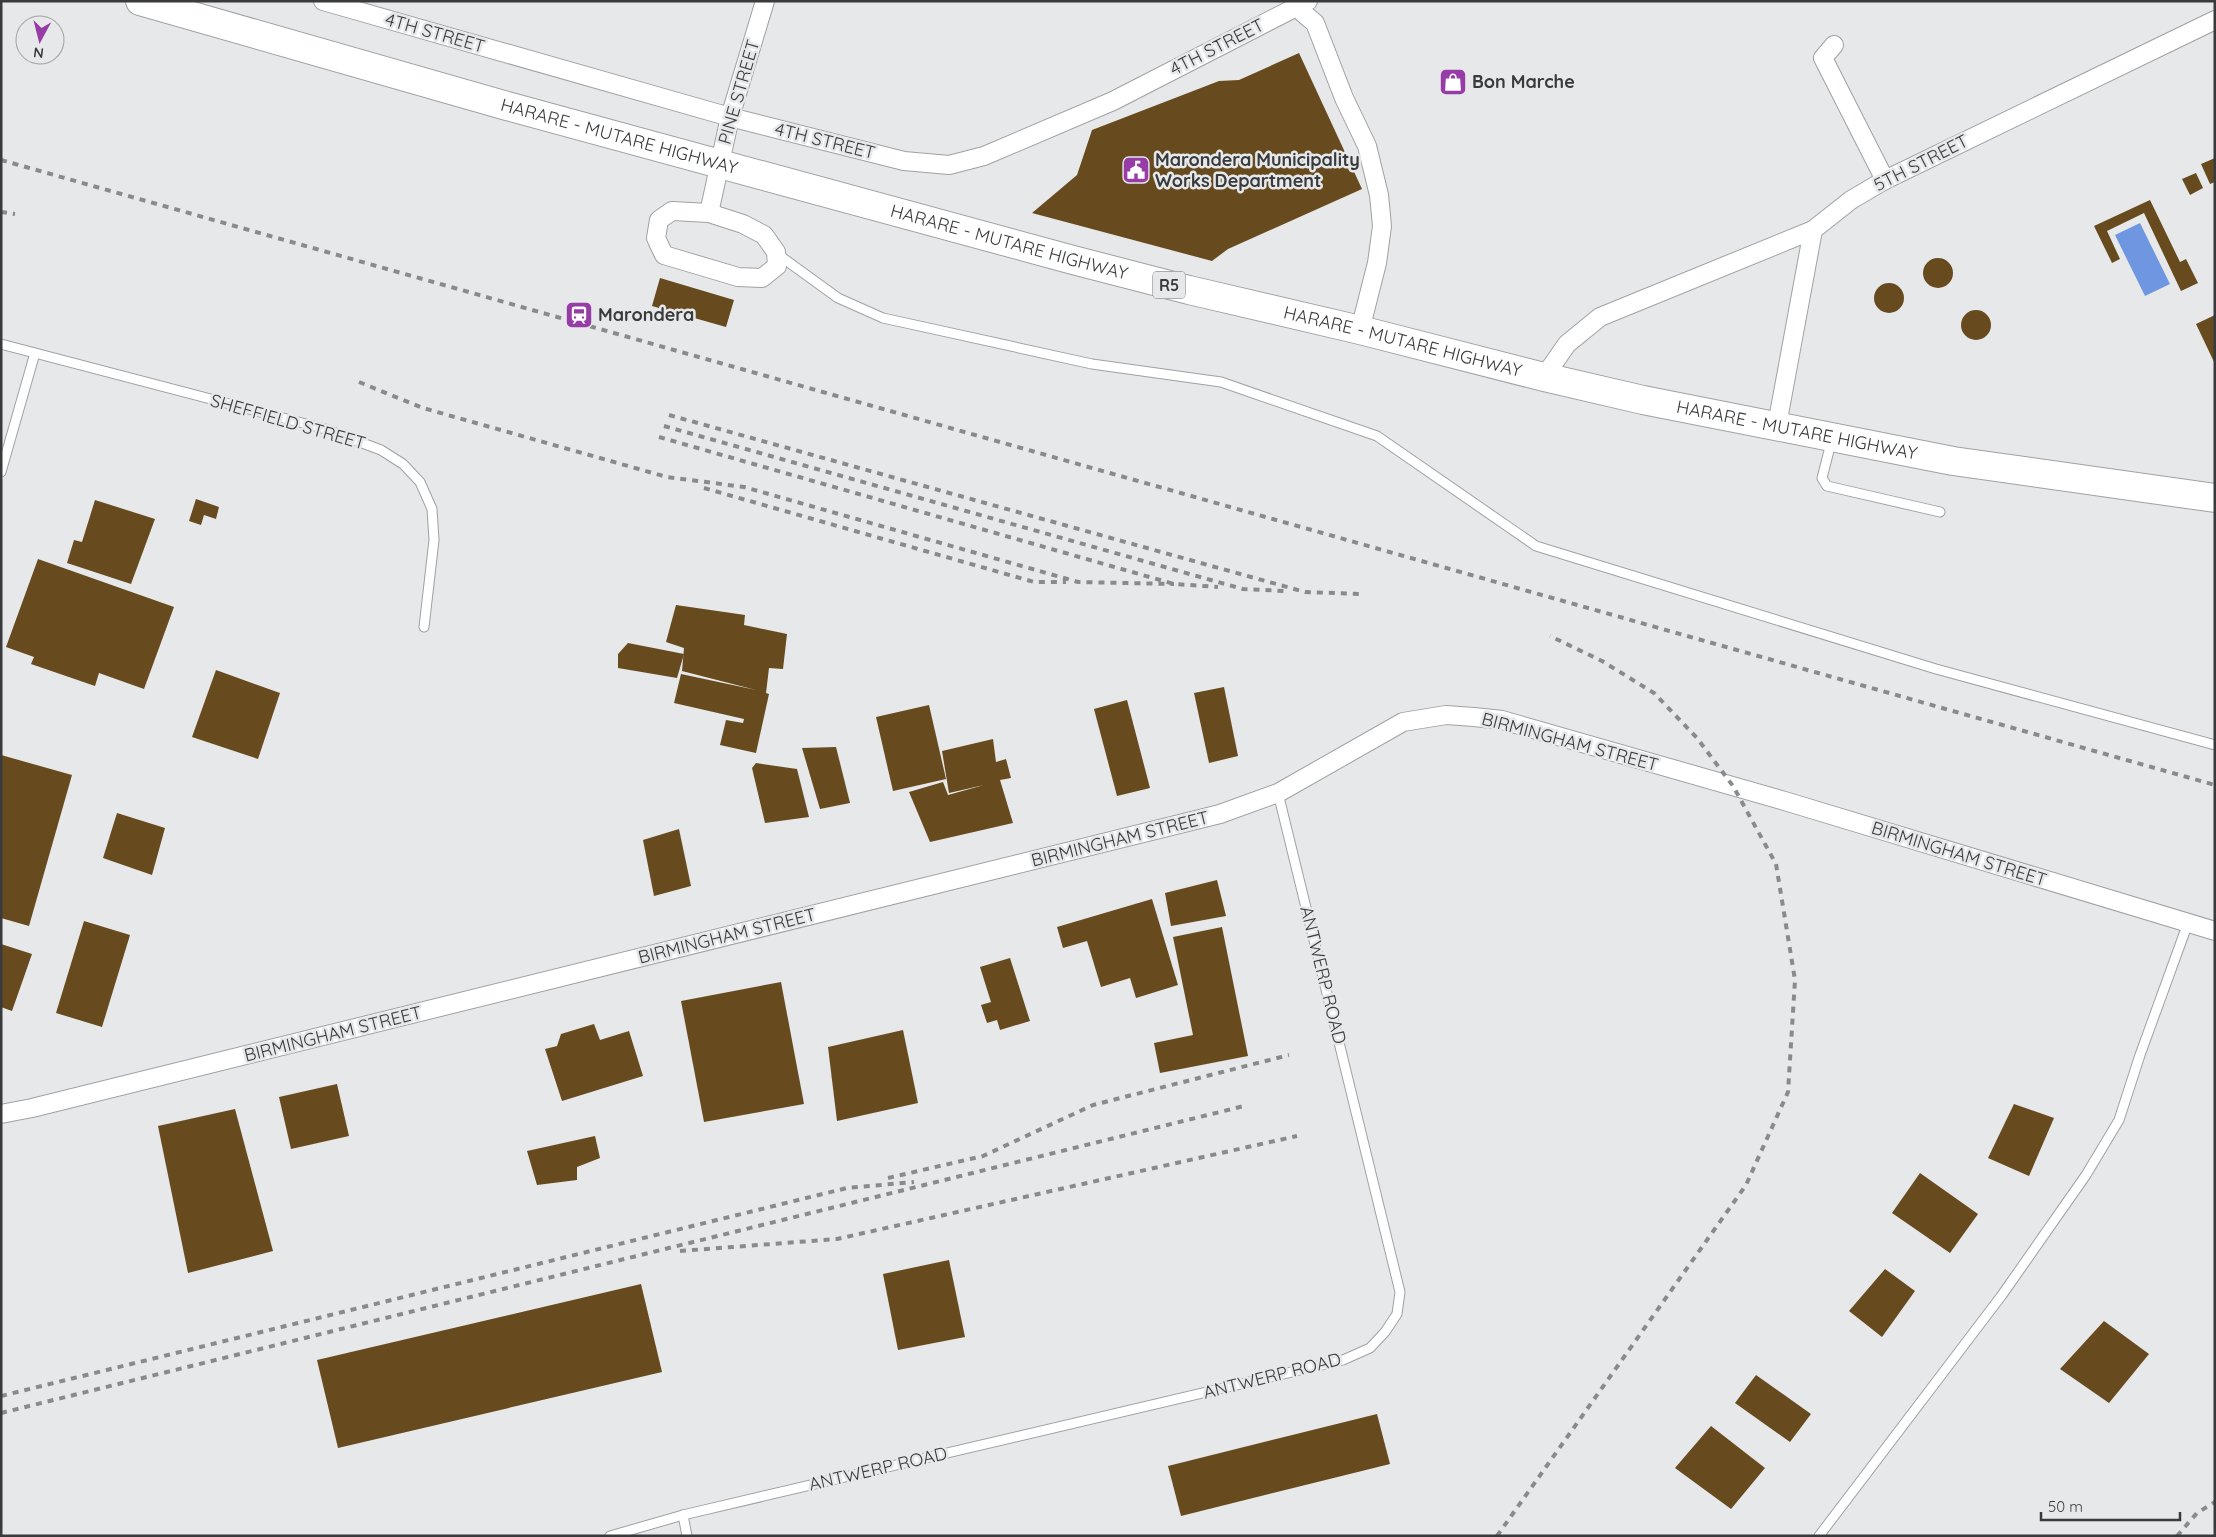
<svg xmlns="http://www.w3.org/2000/svg" width="2216" height="1537" viewBox="0 0 2216 1537" font-family="Quicksand,sans-serif">
<style>
.water{fill:#6f97e1}
.building{fill:#674a1e}
.lines{fill:none;stroke-linecap:round;stroke-linejoin:round}
.lane-casing{stroke:#9fa1a3;stroke-width:11}
.street-casing{stroke:#9fa1a3;stroke-width:20}
.highway-casing{stroke:#9fa1a3;stroke-width:30}
.lane{stroke:#fff;stroke-width:9}
.street{stroke:#fff;stroke-width:18}
.highway{stroke:#fff;stroke-width:28}
.rail{stroke:#898a8b;stroke-width:4;stroke-dasharray:6 6;stroke-linecap:butt}
.labels{text-anchor:middle;stroke-width:5;stroke-linejoin:round;paint-order:stroke}
.shield{fill:#e7e8ea;stroke:#6d6e70;stroke-width:1}
.shield-label{font-size:16px;font-weight:bold;fill:#393a3b}
.street-label{font-size:18px;fill:#393a3b;stroke:#e7e8ea}
.poi-label{font-size:18px;font-weight:bold;fill:#393a3b;stroke:#e7e8ea;text-anchor:start}
</style>
<rect width="100%" height="100%" fill="#e7e8ea"/>
<path class="water" d="M2140,223L2170,284L2145,296L2115,235Z"/>
<g class="building">
<path d="M1299,53L1362,189L1228,249L1212,261L1032,213L1077,175L1092,130L1219,81L1239,80Z"/>
<path d="M2215,158V182L2210,184L2201,164Z"/>
<path d="M2196,173L2203,188L2190,195L2182,179Z"/>
<path d="M2150,200L2180,262L2186,259L2198,283L2181,291L2144,213L2107,231L2120,259L2112,263L2094,226Z"/>
<circle cx="1938" cy="273" r="15"/>
<path d="M660,278L734,300L726,327L652,306Z"/>
<circle cx="1889" cy="298" r="15"/>
<circle cx="1976" cy="325" r="15"/>
<path d="M2215,315V364L2196,324Z"/>
<path d="M196,499L219,507L216,519L204,515L201,525L189,521Z"/>
<path d="M95,500L155,519L131,584L67,563L74,540L82,542Z"/>
<path d="M38,559L174,607L144,689L99,673L95,686L31,664L34,657L6,647Z"/>
<path d="M676,605L745,615L744,625L787,634L783,669L769,668L766,693L769,694L756,753L720,745L726,720L743,723L744,719L674,703L681,674L756,690L682,671L684,648L666,642Z"/>
<path d="M628,643L684,654L677,678L618,668V654Z"/>
<path d="M216,670L280,693L258,759L192,737Z"/>
<path d="M1224,687L1238,756L1209,763L1194,693Z"/>
<path d="M1127,700L1150,788L1117,796L1094,709Z"/>
<path d="M929,705L946,779L893,791L876,717Z"/>
<path d="M993,739L996,762L1006,759L1011,778L1000,780L1013,823L930,842L909,792L943,782L948,795L984,785L949,793L942,751Z"/>
<path d="M836,747L850,803L820,809L802,748Z"/>
<path d="M1,755L72,775L29,926L1,918Z"/>
<path d="M756,763L797,769L809,817L765,823L752,768Z"/>
<path d="M117,813L165,828L152,875L103,858Z"/>
<path d="M679,829L691,886L654,896L643,840Z"/>
<path d="M1217,880L1226,916L1171,926L1165,893Z"/>
<path d="M1152,899L1178,985L1136,998L1130,978L1101,987L1087,941L1063,948L1057,927Z"/>
<path d="M84,921L130,935L102,1027L56,1013Z"/>
<path d="M1222,927L1248,1056L1160,1073L1154,1043L1193,1035L1173,937Z"/>
<path d="M1,944L32,954L12,1011L1,1007Z"/>
<path d="M1010,958L1030,1021L1000,1030L997,1020L987,1023L981,1005L991,1002L980,967Z"/>
<path d="M781,982L804,1104L704,1122L681,1001Z"/>
<path d="M594,1024L600,1040L629,1031L643,1076L562,1101L545,1049L557,1046L561,1034Z"/>
<path d="M903,1030L918,1103L837,1121L828,1047Z"/>
<path d="M337,1084L349,1136L291,1149L279,1097Z"/>
<path d="M2014,1104L2054,1118L2029,1176L1988,1158Z"/>
<path d="M235,1109L273,1251L188,1273L158,1126Z"/>
<path d="M595,1136L600,1158L577,1167V1180L537,1185L527,1151Z"/>
<path d="M1920,1173L1978,1214L1950,1253L1892,1213Z"/>
<path d="M949,1260L965,1337L898,1350L883,1274Z"/>
<path d="M1885,1269L1915,1291L1882,1337L1849,1311Z"/>
<path d="M641,1284L662,1372L338,1448L317,1360Z"/>
<path d="M2104,1321L2149,1354L2109,1403L2060,1369Z"/>
<path d="M1756,1375L1811,1414L1790,1442L1735,1403Z"/>
<path d="M1377,1414L1390,1464L1181,1516L1168,1466Z"/>
<path d="M1711,1426L1765,1468L1731,1509L1675,1468Z"/>
</g>
<g class="lines">
<g class="lane-casing">
<g id="lane">
<path d="M776,253L838,298L883,318L1092,364L1221,382L1377,436L1536,546L1936,669L2215,745"/>
<path d="M1,344L325,429L381,450L403,464L420,482L432,509L434,540L424,627"/>
<path d="M1832,439L1822,478L1827,486L1940,512"/>
<path d="M1,472L35,353"/>
<path d="M683,1515L687,1536"/>
<path d="M610,1536L683,1515L1343,1360L1370,1348L1385,1332L1397,1314L1400,1292L1278,793"/>
<path d="M1819,1536L2002,1295L2086,1175L2119,1120L2140,1055L2188,923"/>
</g>
</g>
<g class="street-casing">
<g id="street">
<path d="M323,1L730,117L904,161L949,165L984,156L1113,101L1308,1"/>
<path d="M1296,1L1303,13L1315,23L1344,98L1367,146L1379,195L1382,226L1377,263L1360,330"/>
<path d="M1834,45L1823,58L1885,180"/>
<path d="M672,211L709,213L743,224L764,235L776,252L777,266L762,278L738,277L664,255L656,238L659,220Z"/>
<path d="M709,213L730,117L765,1"/>
<path d="M1544,377L1567,344L1600,317L1813,230"/>
<path d="M1777,425L1813,230L1851,200L1885,180L2215,20"/>
<path d="M1,1114L32,1108L1220,814L1278,793L1403,722L1446,715L1474,717L1502,720L1788,802L2215,931"/>
</g>
</g>
<g class="highway-casing">
<g id="highway">
<path id="s1" d="M140,1L507,106L1073,260L1189,290L1360,330L1544,377L1643,400L1953,461L2215,498"/>
</g>
</g>
<use href="#lane" class="lane"/>
<use href="#street" class="street"/>
<use href="#highway" class="highway"/>
<g class="rail">
<path d="M1,160L2215,785"/>
<path d="M1,212L15,214"/>
<path d="M359,382L423,408L667,477L744,487L1078,582L1174,584"/>
<path d="M669,415L1305,592L1362,594"/>
<path d="M664,426L1243,589L1285,591"/>
<path d="M659,437L1174,584L1218,587"/>
<path d="M704,488L1034,582H1066"/>
<path d="M888,1178L983,1156L1093,1105L1289,1055"/>
<path d="M680,1251L837,1239L1297,1136"/>
<path d="M1,1396L847,1188L914,1182"/>
<path d="M1,1413L1244,1106"/>
<path d="M1497,1536L1746,1185L1788,1092L1795,980L1776,864L1733,786L1697,738L1654,693L1602,661L1550,636"/>
<path d="M2177,1536L2197,1513L2215,1502"/>
</g>
</g>
<defs>
<g id="shop-square" transform="scale(1.4375)"><rect x="-9" y="-9" width="18" height="18" rx="4" fill="#973ca7" stroke="#e7e8ea"/><path d="M-5-2.5h2.3a2.7 3.5 0 0 1 5.4 0H5L5.5 6h-11ZM-1.5-2.5h3a1.5 2.3 0 0 0-3 0Z" fill="#fff"/></g>
<g id="civic-square" transform="scale(1.4375)"><rect x="-9" y="-9" width="18" height="18" rx="4" fill="#973ca7" stroke="#e7e8ea"/><path d="M-.6-6.5H3V-4.5H.6V-3L4-1V1h2V6H-6V1h2V-1L-.6-3ZM-1.2 2.5V6h2.4V2.5Z" fill="#fff"/></g>
<g id="station-square" transform="scale(1.4375)"><rect x="-9" y="-9" width="18" height="18" rx="4" fill="#973ca7" stroke="#e7e8ea"/><path d="M-3-6H3Q5-6 5-4V2Q5 4 3 4L4.5 6H3L1.5 4h-3L-3 6H-4.5L-3 4Q-5 4-5 2V-4Q-5-6-3-6ZM-3.5-4v3h7v-3ZM-3.5 1v1.5H-2V1ZM2 1v1.5H3.5V1Z" fill="#fff"/></g>
</defs>
<g fill-rule="evenodd">
<use href="#shop-square" x="1453" y="82"/>
<use href="#civic-square" x="1136" y="170"/>
<use href="#station-square" x="579" y="315"/>
</g>
<g class="labels">
<rect class="shield" x="1153" y="271.5" width="32" height="27" rx="4"/>
<g class="shield-label">
<text x="1169" y="291">R5</text>
</g>
<g class="street-label">
<text transform="translate(435 33) rotate(16)" y="6">4TH STREET</text>
<text transform="translate(1217 47) rotate(-27)" y="6">4TH STREET</text>
<text transform="translate(739 92) rotate(-74)" y="6">PINE STREET</text>
<text dy="6" stroke="none"><textPath href="#s1" startOffset="498">HARARE - MUTARE HIGHWAY</textPath></text>
<text transform="translate(825 141) rotate(14)" y="6">4TH STREET</text>
<text transform="translate(1921 163) rotate(-27)" y="6">5TH STREET</text>
<text dy="6" stroke="none"><textPath href="#s1" startOffset="902">HARARE - MUTARE HIGHWAY</textPath></text>
<text dy="6" stroke="none"><textPath href="#s1" startOffset="1308">HARARE - MUTARE HIGHWAY</textPath></text>
<text transform="translate(288 422) rotate(16)" y="6">SHEFFIELD STREET</text>
<text dy="6" stroke="none"><textPath href="#s1" startOffset="1712">HARARE - MUTARE HIGHWAY</textPath></text>
<text transform="translate(1570 742) rotate(15)" y="6">BIRMINGHAM STREET</text>
<text transform="translate(1120 839) rotate(-14)" y="6">BIRMINGHAM STREET</text>
<text transform="translate(1959 854) rotate(17)" y="6">BIRMINGHAM STREET</text>
<text transform="translate(727 936) rotate(-14)" y="6">BIRMINGHAM STREET</text>
<text transform="translate(1323 975) rotate(76)" y="6">ANTWERP ROAD</text>
<text transform="translate(333 1034) rotate(-14)" y="6">BIRMINGHAM STREET</text>
<text transform="translate(1272 1376) rotate(-14)" y="6">ANTWERP ROAD</text>
<text transform="translate(878 1469) rotate(-13)" y="6">ANTWERP ROAD</text>
</g>
<g class="poi-label">
<text x="1472" y="88">Bon Marche</text>
<text x="1155" y="166">Marondera Municipality<tspan x="1155" dy="21">Works Department</tspan></text>
<text x="598" y="321">Marondera</text>
</g>
</g>
<rect width="2216" height="1537" fill="none" stroke="#393a3b" stroke-width="5"/>
<g transform="translate(40 40) rotate(187)"><circle r="24" fill="#e7e8ea" stroke="#a1a2a4"/>
<path d="M0-4L9 19L0 12L-9 19Z" fill="#973ca7"/>
<text y="-8" font-size="14" font-weight="bold" text-anchor="middle" fill="#393a3b">N</text>
</g>
<path d="M2041 1512v8h139v-8" fill="none" stroke="#393a3b" stroke-width="2.5"/>
<text x="2048" y="1512" font-size="15" fill="#393a3b" stroke="#e7e8ea" stroke-width="4" paint-order="stroke">50 m</text>
</svg>
